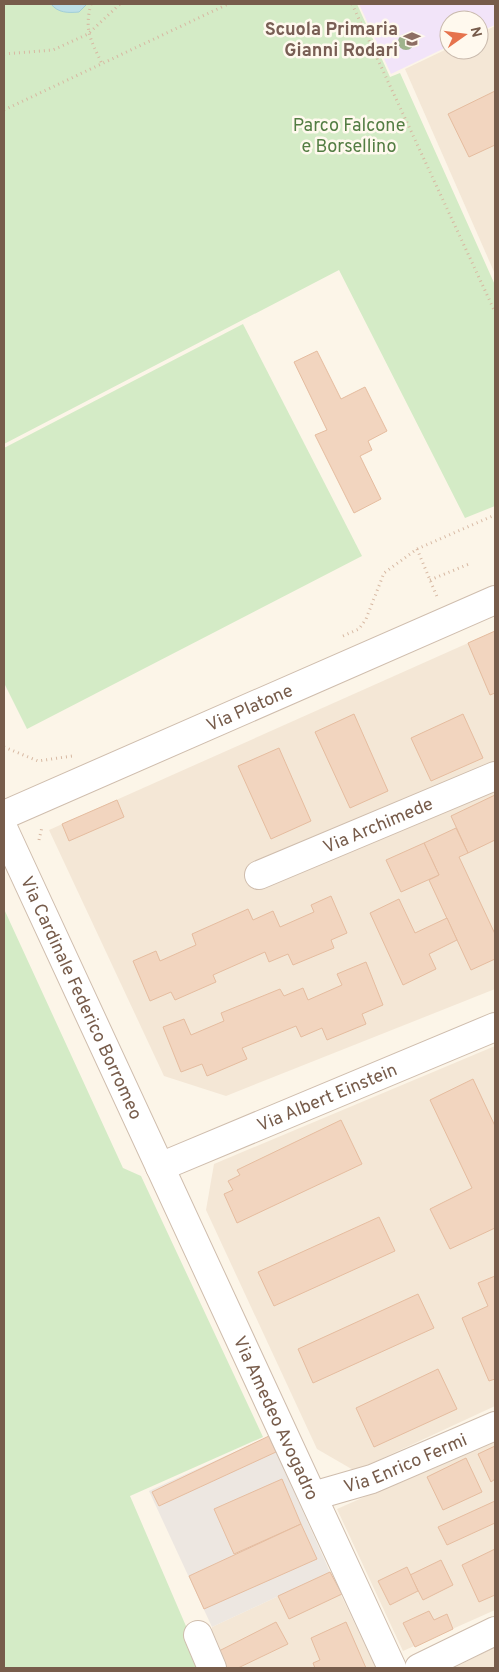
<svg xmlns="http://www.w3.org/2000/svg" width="499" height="1672" viewBox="0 0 499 1672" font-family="Overpass,sans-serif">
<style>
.residential{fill:#f4e7d6}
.industrial{fill:#ede7e1}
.education{fill:#f2e4f9}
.green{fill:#d4ebc6}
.water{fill:#bcdfe7;stroke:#a2cfd8}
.building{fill:#f2d5bf;stroke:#e5bc9f}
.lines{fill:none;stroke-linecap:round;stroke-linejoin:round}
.minor-casing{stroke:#cfbdad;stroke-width:30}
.path{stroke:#d7b8a2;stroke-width:3;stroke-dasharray:1 4;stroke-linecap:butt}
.minor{stroke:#fff;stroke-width:28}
.tree{fill:#9fb38d}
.labels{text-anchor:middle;stroke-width:5;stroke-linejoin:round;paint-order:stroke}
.education-label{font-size:18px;font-weight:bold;fill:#785e54;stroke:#fff9ee;text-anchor:end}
.park-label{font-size:18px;fill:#537d43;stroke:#fff9ee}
.street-label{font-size:18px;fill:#775c4b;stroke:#fff9ee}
</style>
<rect width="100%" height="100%" fill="#fcf5e8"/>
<g class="residential">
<path d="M495,26V274L405,69L449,48V50H479V34Z"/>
<path d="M495,631V989L226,1096L164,1076L49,830Z"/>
<path d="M495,1046V1406L355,1471L317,1449L206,1210L214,1164Z"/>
<path d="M495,1439V1610L403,1651L337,1509Z"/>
<path d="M330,1572L376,1668H225L212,1639V1627Z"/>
<path d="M495,1647V1668H454Z"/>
</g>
<path class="industrial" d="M269,1436L330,1572L212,1627L149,1491Z"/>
<path class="education" d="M359,4H495V25L479,32V20H449V46L391,74Z"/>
<g class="green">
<path d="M4,4H357L390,77L400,73L495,285V506L465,518L339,270L4,444Z"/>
<path d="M243,324L362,556L27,729L4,683V448Z"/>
<path d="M4,909L123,1168L141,1176L263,1437L130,1496L204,1668H4Z"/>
</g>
<path class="water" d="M51,4H87L79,12C68,13 58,13 51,4Z"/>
<g class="building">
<path d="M495,91V145L469,157L448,114Z"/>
<path d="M317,351L341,399L365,387L387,431L368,441L372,450L360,456L381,499L354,513L315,435L327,430L294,362Z"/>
<path d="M495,631V693L490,695L468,643Z"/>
<path d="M354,714L388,791L350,808L315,732Z"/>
<path d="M463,714L483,758L431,781L411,738Z"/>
<path d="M279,748L311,821L271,839L238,766Z"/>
<path d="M495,795V840L468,853L451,816Z"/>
<path d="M117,800L124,817L69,841L62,824Z"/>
<path d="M456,828L468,853L459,857L495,934V959L471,970L429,880L439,875L424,843Z"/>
<path d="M424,843L439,875L401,892L386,860Z"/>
<path d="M331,896L347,933L331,940L334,948L293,965L288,954L269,962L265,952L213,975L216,982L175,1000L171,992L150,1001L133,961L156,951L160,961L196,945L192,934L248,909L253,920L273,911L280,927L314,912L311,905Z"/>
<path d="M399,899L415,933L447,918L457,940L429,954L436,969L403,985L370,913Z"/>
<path d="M366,962L383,1005L362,1014L366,1024L327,1040L322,1028L301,1037L296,1026L242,1048L247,1059L207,1076L202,1064L181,1072L163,1027L184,1019L191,1035L224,1021L221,1013L280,989L284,996L303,988L308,1000L342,985L337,974Z"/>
<path d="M473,1079L495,1126V1228L450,1249L430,1209L472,1188L430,1100Z"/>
<path d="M341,1120L362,1164L237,1223L224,1194L233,1190L228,1181L240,1175L237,1170Z"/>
<path d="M379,1217L395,1251L274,1306L258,1272Z"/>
<path d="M495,1276V1379L489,1381L462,1318L488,1306L478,1283Z"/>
<path d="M418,1294L434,1328L313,1383L298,1349Z"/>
<path d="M438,1369L457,1409L374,1447L356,1408Z"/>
<path d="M269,1436L276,1452L159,1506L152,1492Z"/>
<path d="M495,1446V1479L491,1482L478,1454Z"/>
<path d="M466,1458L482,1492L443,1510L427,1477Z"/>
<path d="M282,1479L301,1524L234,1554L214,1509Z"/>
<path d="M495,1501V1523L447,1545L438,1527Z"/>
<path d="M301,1524L317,1559L204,1609L189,1576Z"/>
<path d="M495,1549V1595L479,1602L462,1565Z"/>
<path d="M441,1560L453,1585L423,1600L410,1575Z"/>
<path d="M407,1567L418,1591L390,1605L378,1581Z"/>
<path d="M330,1572L342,1594L289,1619L278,1596Z"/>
<path d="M429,1611L434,1620L447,1614L453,1629L415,1647L403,1623Z"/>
<path d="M276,1622L288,1644L238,1668H225L217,1652Z"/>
<path d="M346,1622L366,1668H315L313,1663L320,1660L311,1638Z"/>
</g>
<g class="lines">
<g class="minor-casing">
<g id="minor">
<path id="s1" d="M4,815L495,600"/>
<path id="s2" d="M4,830L392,1668"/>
<path id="s3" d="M259,875L495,776"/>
<path id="s4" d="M160,1167L495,1027"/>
<path id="s5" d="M313,1496L372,1479L495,1426"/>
<path d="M198,1635L212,1668"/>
<path d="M419,1668L495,1631"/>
</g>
</g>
<g class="path">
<path d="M91,4C84,31 91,40 102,64"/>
<path d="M352,4L495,312"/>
<path d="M4,54L53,50L88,34L120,4"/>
<path d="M4,110L228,4"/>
<path d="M417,549L438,599"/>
<path d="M430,580L469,564"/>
<path d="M343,636L359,629L366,619L384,573L417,549L495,515"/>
<path d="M4,747L38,761L72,756"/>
<path d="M39,840L42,827"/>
</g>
<use href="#minor" class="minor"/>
</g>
<circle class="tree" cx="406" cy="42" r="8"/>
<defs>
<g id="school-bare" transform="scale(1.35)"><path d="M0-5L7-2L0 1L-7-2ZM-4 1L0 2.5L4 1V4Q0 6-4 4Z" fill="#8d6e63" stroke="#fff9ee" stroke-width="2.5" paint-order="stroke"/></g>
</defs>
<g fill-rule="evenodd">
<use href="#school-bare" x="412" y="39"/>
</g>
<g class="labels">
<g class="education-label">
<text x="398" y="35">Scuola Primaria<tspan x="398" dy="21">Gianni Rodari</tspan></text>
</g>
<g class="park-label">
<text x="349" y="131">Parco Falcone<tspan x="349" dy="21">e Borsellino</tspan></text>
</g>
<g class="street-label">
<text dy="6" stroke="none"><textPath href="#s1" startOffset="268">Via Platone</textPath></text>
<text dy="6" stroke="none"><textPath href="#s3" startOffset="129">Via Archimede</textPath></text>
<text dy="6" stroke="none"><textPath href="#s2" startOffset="185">Via Cardinale Federico Borromeo</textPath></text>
<text dy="6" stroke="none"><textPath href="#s4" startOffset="181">Via Albert Einstein</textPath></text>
<text dy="6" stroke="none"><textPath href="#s2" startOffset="648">Via Amedeo Avogadro</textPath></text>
<text dy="6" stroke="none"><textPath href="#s5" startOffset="98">Via Enrico Fermi</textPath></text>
</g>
</g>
<rect width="499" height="1672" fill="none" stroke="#775c4b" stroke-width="10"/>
<g transform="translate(464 35) rotate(76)"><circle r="24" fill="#fff9ee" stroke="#c9baad"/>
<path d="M0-4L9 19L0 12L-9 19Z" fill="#e6734d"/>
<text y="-8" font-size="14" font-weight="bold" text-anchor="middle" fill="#775c4b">N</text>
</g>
</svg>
